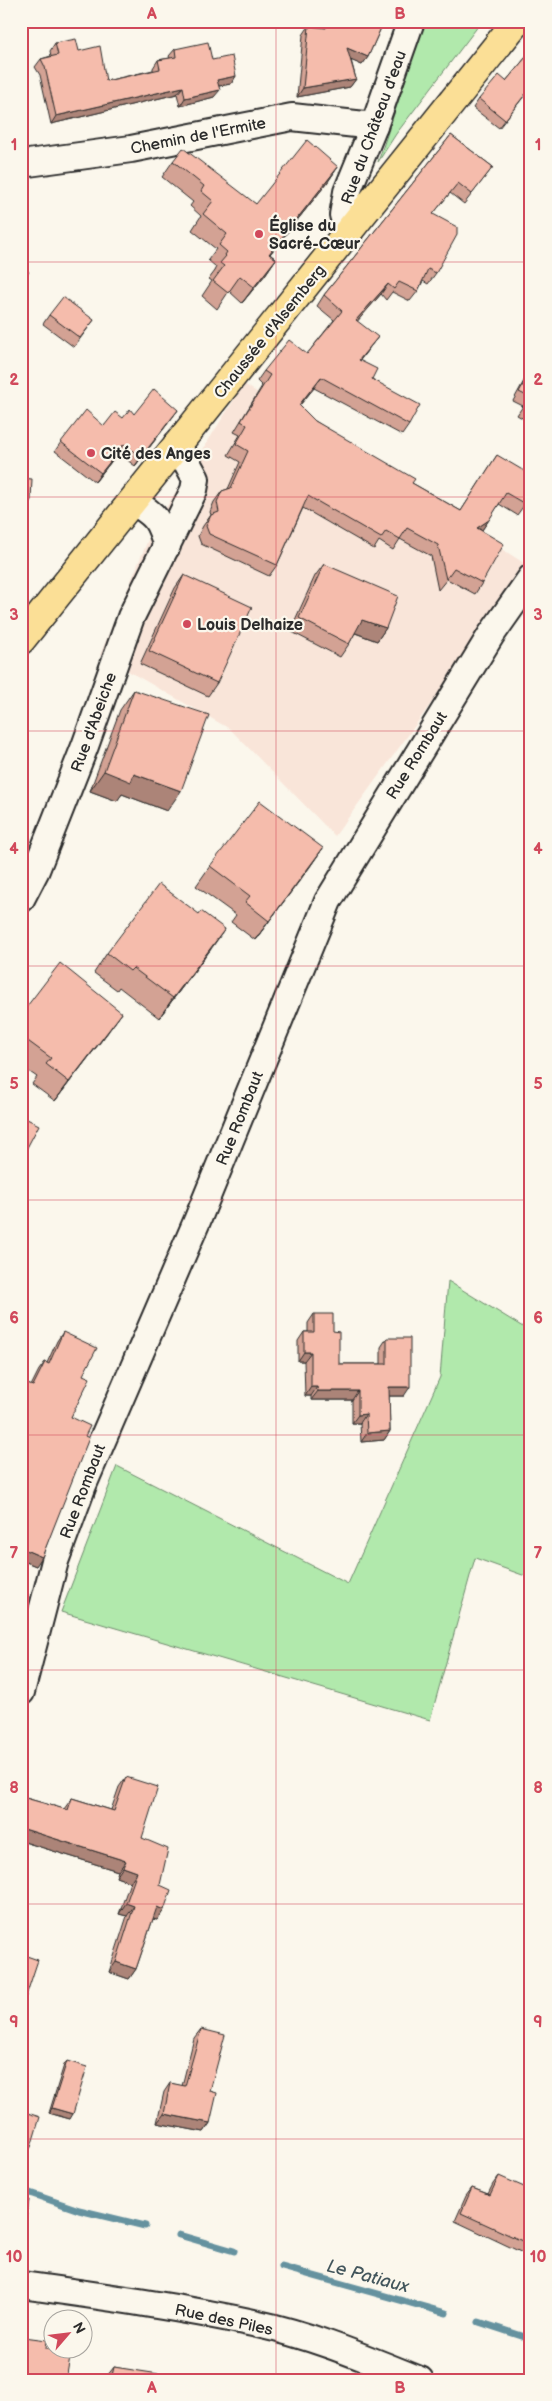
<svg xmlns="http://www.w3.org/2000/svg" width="552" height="2401" viewBox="0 0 552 2401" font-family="'Balsamiq Sans',sans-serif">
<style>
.built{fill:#f9e5d9}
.green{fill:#b1e9ac;stroke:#6e8a6c}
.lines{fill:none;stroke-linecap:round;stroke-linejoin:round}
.stream{stroke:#65929f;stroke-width:7}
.minor-casing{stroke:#2b2b2b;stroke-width:30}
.major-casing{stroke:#2b2b2b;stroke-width:31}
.minor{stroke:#fbf7ec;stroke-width:26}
.major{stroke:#fbdf96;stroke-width:28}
.wall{fill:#d3a294;stroke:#2b2b2b}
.shaded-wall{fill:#ac8478;stroke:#2b2b2b}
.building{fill:#f5bcac;stroke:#2b2b2b}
.grid{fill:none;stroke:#d1495b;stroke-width:1;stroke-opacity:0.55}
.poi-dot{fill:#d1495b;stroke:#fbf7ec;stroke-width:2}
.labels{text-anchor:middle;stroke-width:4.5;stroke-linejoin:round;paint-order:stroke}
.street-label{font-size:16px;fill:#2b2b2b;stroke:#fbf7ec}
.poi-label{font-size:16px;font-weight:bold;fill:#2b2b2b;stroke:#fbf7ec;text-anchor:start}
.water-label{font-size:18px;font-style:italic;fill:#43565c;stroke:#fbf7ec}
.neatline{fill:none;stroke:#d1495b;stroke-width:2}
.grid-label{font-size:16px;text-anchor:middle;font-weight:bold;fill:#d1495b}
</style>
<rect width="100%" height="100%" fill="#fbf7ec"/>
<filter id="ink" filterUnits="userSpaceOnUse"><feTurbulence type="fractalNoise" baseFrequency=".02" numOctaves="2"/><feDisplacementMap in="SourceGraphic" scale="10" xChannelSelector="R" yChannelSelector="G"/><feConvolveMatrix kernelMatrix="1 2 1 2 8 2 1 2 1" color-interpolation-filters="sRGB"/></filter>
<g filter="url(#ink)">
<path class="built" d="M244,384L530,567L335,836L230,729L100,655L153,528Z"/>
<g class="green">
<path d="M425,21H482L396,134L378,162Z"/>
<path d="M448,1281L531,1332V1578L475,1558L430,1720L61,1612L117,1466L348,1584L440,1377Z"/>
</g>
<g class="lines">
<g class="stream">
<path d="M21,2190L79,2210L145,2226"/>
<path d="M179,2235L234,2251"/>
<path d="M282,2267L446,2313"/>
<path d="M479,2322L531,2339"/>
</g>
<g class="minor-casing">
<g id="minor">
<path d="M21,164L131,149L292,117L374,126"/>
<path d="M349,233L343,215L347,192L374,126L411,21"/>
<path d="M132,501C156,515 159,519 167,546"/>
<path d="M21,899L36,870L85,746L131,617L194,490L196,479L177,444"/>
<path d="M21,1692L55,1561L83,1485L197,1221L328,901L491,635L531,578"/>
<path d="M21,2285C100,2296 180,2307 258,2324C314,2336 367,2359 420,2380"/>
</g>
</g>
<g class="major-casing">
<path id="major" d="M21,640L517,21"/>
</g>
<use href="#minor" class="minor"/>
<use href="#major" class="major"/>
</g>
<g class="wall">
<path d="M325,21H384L368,57L362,65L351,60L356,79L350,87L297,97L303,35L309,26L323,27Z"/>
<path d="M55,43L79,51L106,81L153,70V68L158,60L170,58L169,56L175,49L212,60L236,76L231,84L219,86L214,97L180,106L177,94L51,124L40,75L35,67L41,59L51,56L50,51Z"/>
<path d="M531,51V100L525,95L499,128L473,108L479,99L506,81Z"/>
<path d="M451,135L493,167L464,204L450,193L433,214L436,273L428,284L423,281L418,291L410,301L392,292L386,300L381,294L357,321L370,347L360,360L372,379L409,425L402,435L314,388L299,406L315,421L412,483L461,511L497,455L525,504L517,515L499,504L482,530V583L475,594L447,579L438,590L431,556L400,539L393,550L379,541L374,549L303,508L277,565L269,576L201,544L198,536L203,526L211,515L210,512L214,502L222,491L228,489L240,462L228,455L240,435L234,432L262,386L257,381L264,371L307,354L334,320L317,306L324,295Z"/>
<path d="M173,161L256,204L338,167L327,183L270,254L276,259L265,275L242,303L229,291L217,309L202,296L212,281L209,279L215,271H214L216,267L208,260L216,249L192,230L201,216L190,206L193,202L162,177Z"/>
<path d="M49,315L94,320L74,347L43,324Z"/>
<path d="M531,368V423L517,415L523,406L513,401Z"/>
<path d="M134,414L172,418L135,466L118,453L95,482L55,451L61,442Z"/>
<path d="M324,564L386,628L377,641L355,633L349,644L340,657L290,631L315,576Z"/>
<path d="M184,575L217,683L208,696L140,664L175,588Z"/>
<path d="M134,690L167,811L122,794L117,801L90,791L120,710Z"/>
<path d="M323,848L309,868L255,940L231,922L236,915L196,886L210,866Z"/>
<path d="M211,949L159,1018L119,987L117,990L94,973L107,953Z"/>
<path d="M21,1014L108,1032L55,1101L32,1084L37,1077L21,1066Z"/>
<path d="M314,1314L333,1331L339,1364H381V1347L387,1338L404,1396H389L390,1431L384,1440L361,1442L360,1423H352V1400H311V1396H305L304,1361H298V1341L304,1332H308V1323Z"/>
<path d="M63,1332L83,1375L71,1417L85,1436L36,1566L21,1560V1392L27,1384L31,1386L39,1370L45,1362L47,1363L57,1341Z"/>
<path d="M126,1777L142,1838L160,1885L164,1910L157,1920L153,1919L136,1969L129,1979L109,1972L127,1916L119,1914L130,1882L116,1877L118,1871L21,1841V1799L22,1797L64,1809L72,1798L111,1810L119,1787Z"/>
<path d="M201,2029L210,2123L204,2132L157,2123L164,2092L170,2083L182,2086L194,2038Z"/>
<path d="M67,2061L70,2119L49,2113L64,2065Z"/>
<path d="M499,2176L526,2200L531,2202V2250L527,2255L455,2221L466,2196L472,2188L488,2194L493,2184Z"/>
<path d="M114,2367L178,2380H107V2376Z"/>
</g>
<g class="shaded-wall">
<path d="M21,21H26L21,28Z"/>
<path d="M347,48L368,57L362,65L341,56Z"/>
<path d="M236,76L231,84L212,87L217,80Z"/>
<path d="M356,79L350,87L297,97L303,88Z"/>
<path d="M183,87L177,94L51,124L56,116Z"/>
<path d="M220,90L214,97L180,106L185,98Z"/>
<path d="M338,167L327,183L258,269L269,254Z"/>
<path d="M276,259L265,275L242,303L254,287Z"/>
<path d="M388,284L381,294L349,331L356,320Z"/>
<path d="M378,337L370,347L352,371L359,360Z"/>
<path d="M321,377L314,388L291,416L299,405Z"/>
<path d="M178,410L172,418L135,466L141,457Z"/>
<path d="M124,444L118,453L95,482L101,473Z"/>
<path d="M21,500H31L25,509H21Z"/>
<path d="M489,520L482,530L477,528Z"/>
<path d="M362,620L386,628L377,641L353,632Z"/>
<path d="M104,771L134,774L181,791L167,811L122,794L117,801L90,791Z"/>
<path d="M323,848L309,868L255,940L269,921Z"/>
<path d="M225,929L211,949L159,1018L173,998Z"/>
<path d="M122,1013L108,1032L55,1101L69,1082Z"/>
<path d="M304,1352H311L304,1361H298Z"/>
<path d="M311,1387H317L311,1396H305Z"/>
<path d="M389,1387H410L404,1396H382Z"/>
<path d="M318,1391H358L352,1400H311Z"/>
<path d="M366,1414L360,1423H352L358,1415Z"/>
<path d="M390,1431L384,1440L361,1442L367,1433Z"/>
<path d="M21,1548L42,1557L36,1566L21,1560Z"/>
<path d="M21,1828L126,1861L118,1871L21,1841Z"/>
<path d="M123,1867L137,1872L130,1882L116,1877Z"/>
<path d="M126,1903L134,1906L127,1916L119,1914Z"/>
<path d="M157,1907L164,1910L157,1920L149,1918Z"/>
<path d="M116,1962L136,1969L129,1979L109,1972Z"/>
<path d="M21,1994L26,1996L21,2003Z"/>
<path d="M52,2108L73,2114L70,2119L49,2113Z"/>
<path d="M164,2114L210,2123L204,2132L157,2123Z"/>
<path d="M21,2144L31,2147L25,2156L21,2155Z"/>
<path d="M21,2227H25L21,2233Z"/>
</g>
<g class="building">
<path d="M328,21H384L368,57L347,48L356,79L303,88L309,26L326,28Z"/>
<path d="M76,39L79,51L100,46L106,81L160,69L158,60L176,57L175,49L208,42L212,60L232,56L236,76L217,80L220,90L185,98L183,87L56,116L45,67L41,59L58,55L55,43Z"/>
<path d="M531,51V87L505,120L479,99L499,75L506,81Z"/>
<path d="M451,135L493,167L472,194L458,183L433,214L457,227V235L436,273L428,269L418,291L399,282L394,289L388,284L356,320L378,337L359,360L377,369L372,379L420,405L409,425L321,377L299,405L315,421L415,479L412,483L461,511L497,455L531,475V494L525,504L506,493L489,520L477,528L504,544L482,583L454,568L446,579L438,545L407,528L400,539L386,531L381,538L308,496L277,565L209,534L206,526L211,515L219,512L217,502L222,491L231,488L248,451L236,444L247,425L241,421L270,375L264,371L289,340L307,354L342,311L324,295Z"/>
<path d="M307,140L338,167L269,254L276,259L254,287L240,276L228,293L213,281L224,266L220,263L226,256L225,255L227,252L219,245L227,234L203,214L213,201L201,191L204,186L173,161L183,148L256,204Z"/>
<path d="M21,265L29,272L21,281Z"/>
<path d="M63,297L94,320L80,338L49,315Z"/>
<path d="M531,370V411L523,407L529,397L519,392Z"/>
<path d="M154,389L178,410L141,457L124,444L101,473L61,442L86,410L104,426L115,412L123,418L130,409L134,414Z"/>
<path d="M21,454H23L21,476Z"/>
<path d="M21,478L32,479L31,500H21Z"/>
<path d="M324,564L398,596L386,628L362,620L349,644L299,618Z"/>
<path d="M184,575L252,607L217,683L149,651Z"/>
<path d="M134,690L209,715L181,791L134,774L131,782L104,771Z"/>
<path d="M260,801L323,848L269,921L245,902L250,896L210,866Z"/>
<path d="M159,884L199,914L201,911L225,929L173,998L133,968L130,971L107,953Z"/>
<path d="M60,963L122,1013L69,1082L46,1064L51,1058L21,1036V1014Z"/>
<path d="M21,1116L39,1125L21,1159Z"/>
<path d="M314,1314H333V1331L339,1332V1364H387V1338H410V1387H389L390,1431L367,1433L366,1414L358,1415V1391H318L317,1387H311V1352H304V1332H314Z"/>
<path d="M63,1332L97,1348L83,1375L90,1378L71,1417L90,1426L85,1436L89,1438L42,1557L21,1548V1404L27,1384L33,1386L45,1362L49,1364Z"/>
<path d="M126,1777L158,1787L142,1838L168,1849L160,1885L171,1890L164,1910L157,1907L136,1969L116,1962L134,1906L126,1903L137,1872L123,1867L126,1861L21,1828V1802L22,1797L68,1810L72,1798L114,1811Z"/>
<path d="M21,1954L38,1960L26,1996L21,1994Z"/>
<path d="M201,2029L225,2035L210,2091L217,2093L210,2123L164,2114L170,2083L185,2086Z"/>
<path d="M67,2061L87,2067L73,2114L52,2108Z"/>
<path d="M21,2111L40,2117L31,2147L21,2144Z"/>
<path d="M499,2176L531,2190L526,2200L531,2202V2245L461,2213L472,2188L490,2195Z"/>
<path d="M21,2199L29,2200L25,2227H21Z"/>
<path d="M24,2337L47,2340L46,2348L71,2351L66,2380H31L21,2378V2344H23Z"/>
<path d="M114,2367L159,2374L178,2380H111Z"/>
</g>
</g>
<path class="grid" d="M276,21V2380M21,262H531M21,497H531M21,731H531M21,966H531M21,1200H531M21,1435H531M21,1670H531M21,1904H531M21,2139H531"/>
<g class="poi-dot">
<circle cx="259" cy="234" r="5"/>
<circle cx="91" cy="453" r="5"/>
<circle cx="187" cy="624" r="5"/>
</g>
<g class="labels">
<g class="street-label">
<text transform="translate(373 127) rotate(-70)" y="6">Rue du Château d'eau</text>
<text transform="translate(198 135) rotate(-11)" y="6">Chemin de l'Ermite</text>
<text transform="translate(269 331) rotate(-51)" y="6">Chaussée d'Alsemberg</text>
<text transform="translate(93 722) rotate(-70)" y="6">Rue d'Abeiche</text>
<text transform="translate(416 755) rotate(-58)" y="6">Rue Rombaut</text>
<text transform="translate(239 1118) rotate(-68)" y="6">Rue Rombaut</text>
<text transform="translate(82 1491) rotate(-69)" y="6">Rue Rombaut</text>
<text transform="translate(224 2319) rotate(12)" y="6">Rue des Piles</text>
</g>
<g class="poi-label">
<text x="269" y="231">Église du<tspan x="269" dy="18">Sacré-Cœur</tspan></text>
<text x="101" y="459">Cité des Anges</text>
<text x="197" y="630">Louis Delhaize</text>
</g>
<g class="water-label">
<text transform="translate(368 2276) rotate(15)" y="6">Le Patiaux</text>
</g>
</g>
<rect width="552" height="2401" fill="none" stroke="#fbf7ec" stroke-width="55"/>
<g transform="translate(68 2334) rotate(62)"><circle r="24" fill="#fbf7ec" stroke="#a8a59f"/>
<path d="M0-4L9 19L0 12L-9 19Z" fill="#d1495b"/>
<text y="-8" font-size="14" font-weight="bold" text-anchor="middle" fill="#2b2b2b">N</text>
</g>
<rect x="28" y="28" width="496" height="2346" class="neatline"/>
<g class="grid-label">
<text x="152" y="19">A</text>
<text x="400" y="19">B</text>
<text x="14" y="150">1</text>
<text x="538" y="150">1</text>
<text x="14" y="385">2</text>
<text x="538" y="385">2</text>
<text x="14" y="620">3</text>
<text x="538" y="620">3</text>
<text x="14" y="854">4</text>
<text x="538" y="854">4</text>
<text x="14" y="1089">5</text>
<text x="538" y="1089">5</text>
<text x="14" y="1323">6</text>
<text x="538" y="1323">6</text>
<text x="14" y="1558">7</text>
<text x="538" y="1558">7</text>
<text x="14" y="1793">8</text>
<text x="538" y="1793">8</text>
<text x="14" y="2027">9</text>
<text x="538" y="2027">9</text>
<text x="14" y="2262">10</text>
<text x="538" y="2262">10</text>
<text x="152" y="2393">A</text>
<text x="400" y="2393">B</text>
</g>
</svg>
